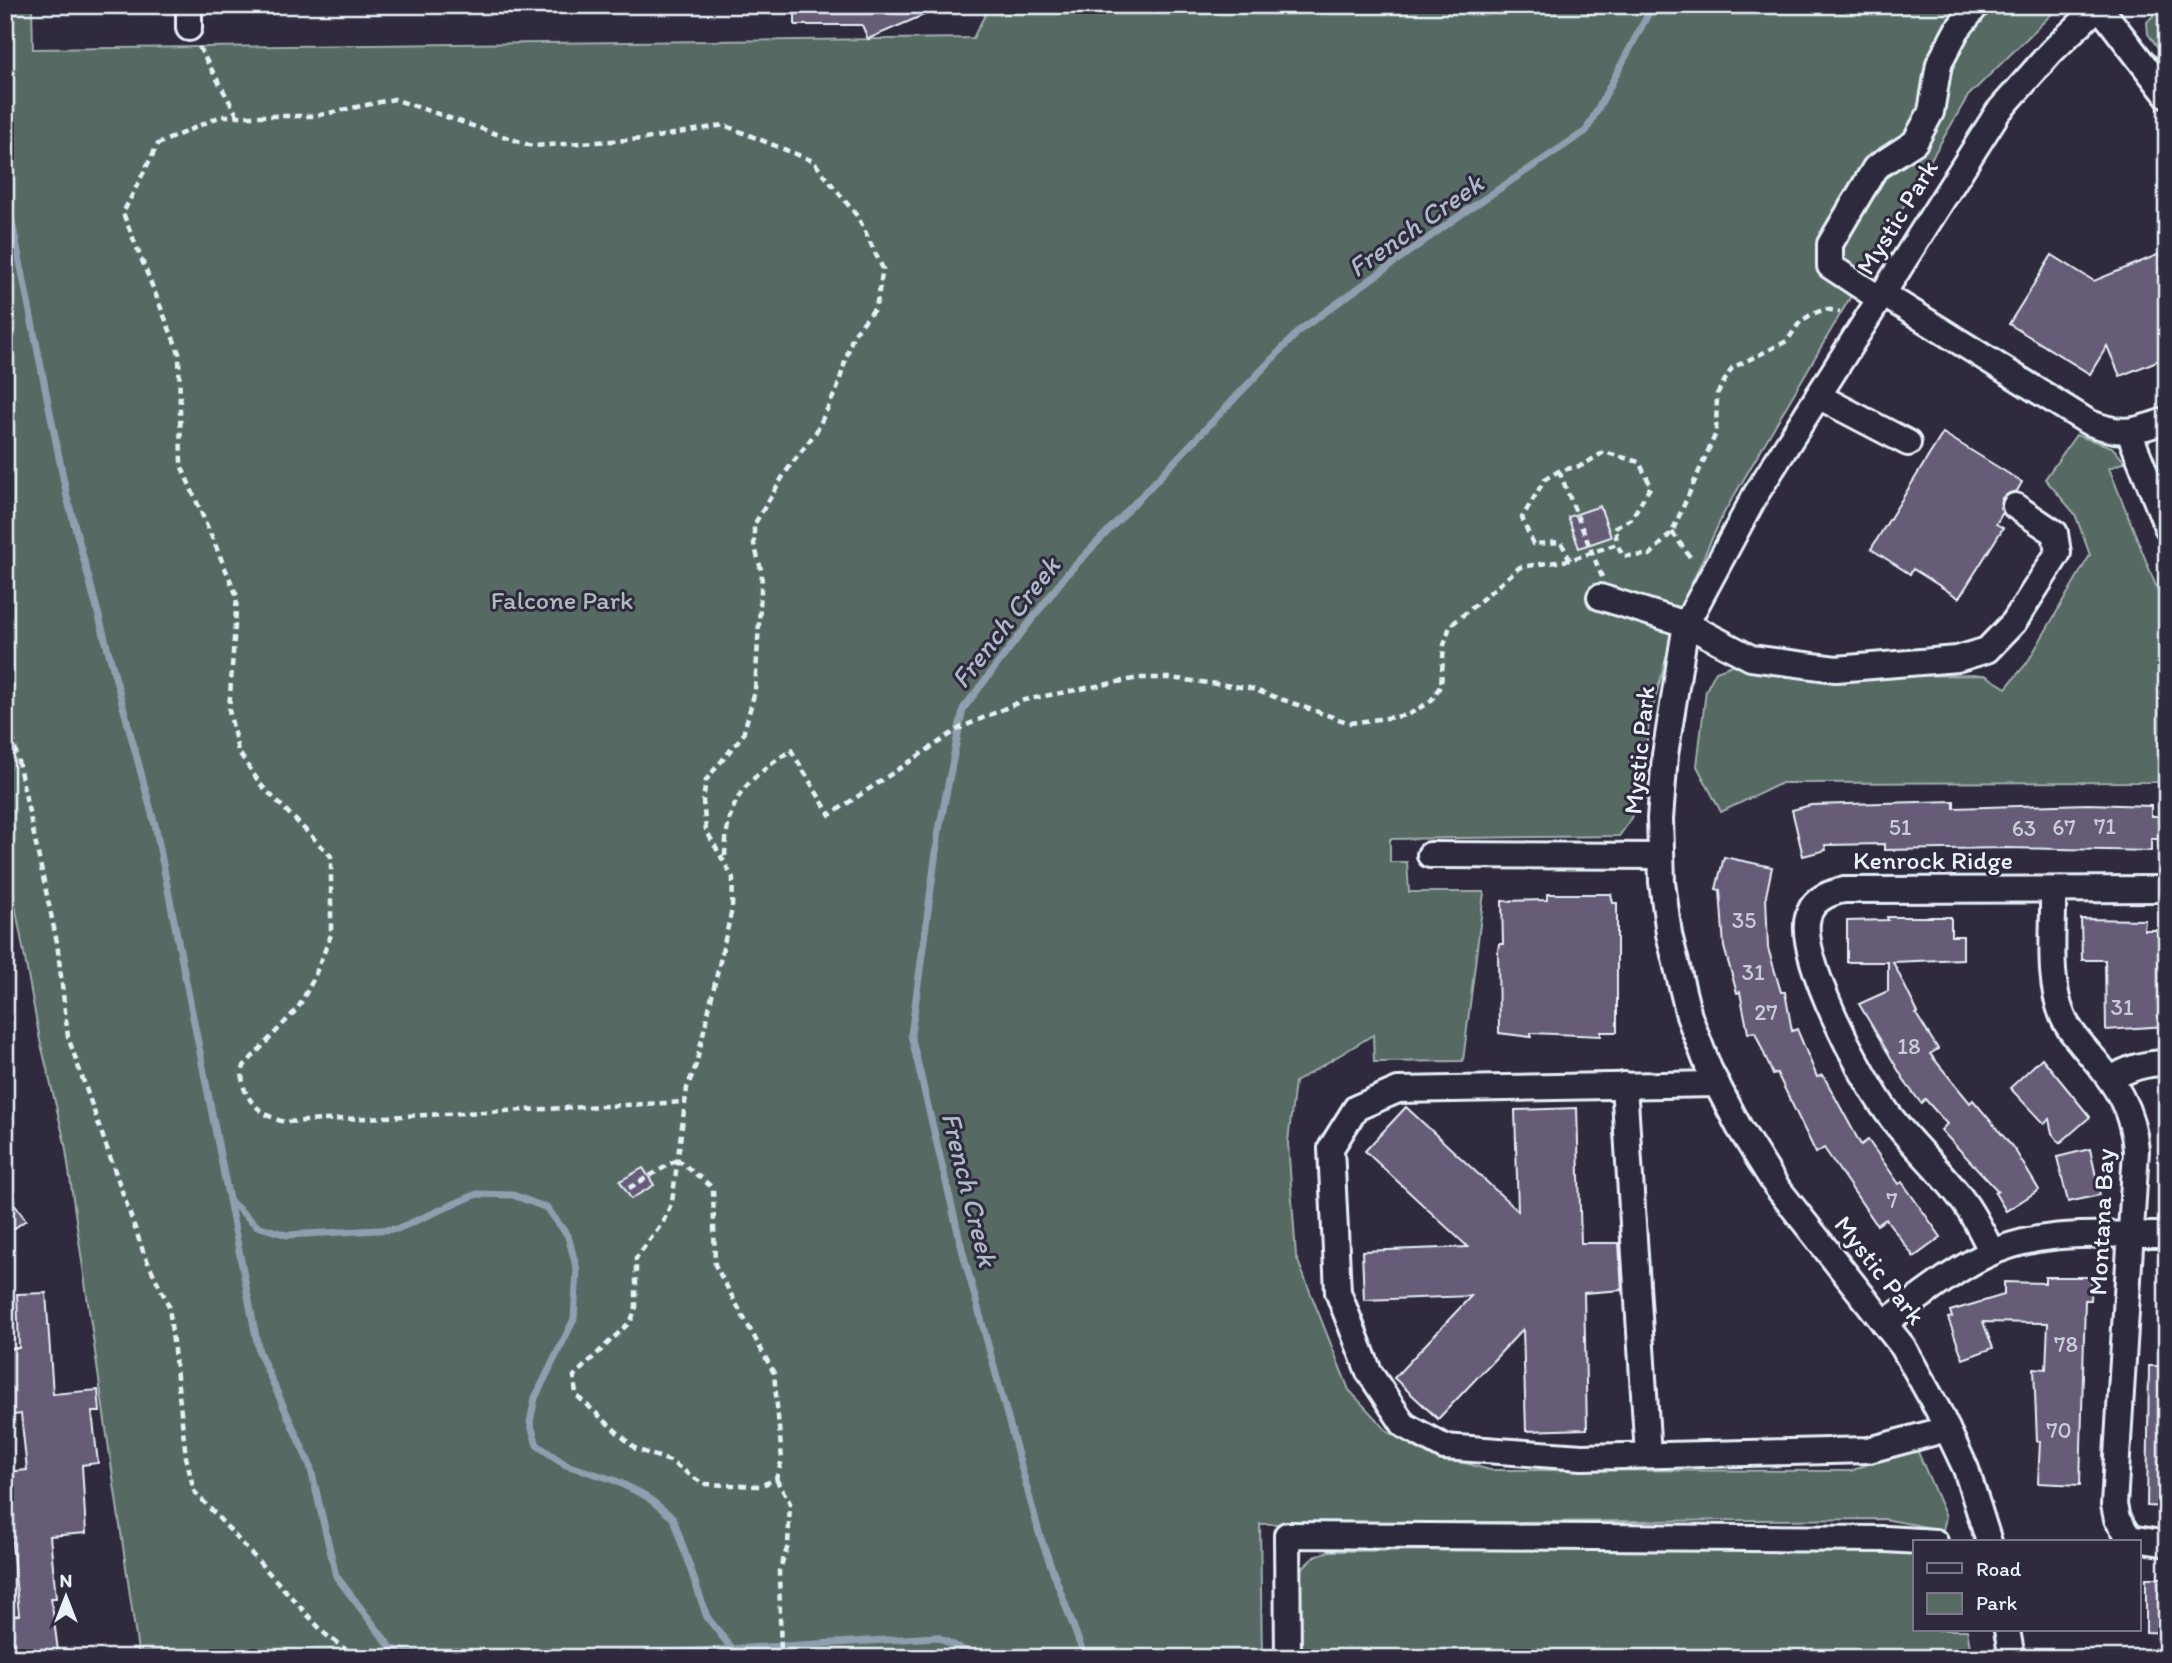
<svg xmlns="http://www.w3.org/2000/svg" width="2172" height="1663" viewBox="0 0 2172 1663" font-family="Itim,sans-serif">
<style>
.built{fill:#40394f}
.green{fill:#576a63;stroke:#a0aeae;stroke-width:2}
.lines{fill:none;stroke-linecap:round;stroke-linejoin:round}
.stream{stroke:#8f9faf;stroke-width:7}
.building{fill:#665b78;stroke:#e8f1f8;stroke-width:2}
.minor-casing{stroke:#e8f1f8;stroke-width:30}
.path{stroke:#e8f1f8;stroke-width:4.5;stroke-dasharray:7 5;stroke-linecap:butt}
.minor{stroke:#2f2a3d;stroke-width:24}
.labels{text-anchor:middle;stroke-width:6;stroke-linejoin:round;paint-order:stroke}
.number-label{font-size:23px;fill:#c8ccd8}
.street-label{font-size:26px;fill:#e8f1f8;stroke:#2f2a3d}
.park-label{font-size:26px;fill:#aebbbc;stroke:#2f2a3d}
.water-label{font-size:28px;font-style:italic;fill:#adbac8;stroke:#2f2a3d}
</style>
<rect width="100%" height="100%" fill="#2f2a3d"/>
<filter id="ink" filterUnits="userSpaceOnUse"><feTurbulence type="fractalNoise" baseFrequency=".0143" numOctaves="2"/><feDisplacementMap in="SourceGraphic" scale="14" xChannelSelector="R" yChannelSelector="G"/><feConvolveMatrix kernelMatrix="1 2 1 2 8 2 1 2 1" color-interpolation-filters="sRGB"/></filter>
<g filter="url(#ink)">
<path class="built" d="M2026,1652L2167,1653V1658H1998Z"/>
<g class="green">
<path d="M5,5H32L33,49L973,38L990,5H2061L1968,96L1724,513C1701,561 1679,610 1665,662C1660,683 1653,704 1649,725C1642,766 1647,802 1619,836L1390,839V862H1407L1409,892H1484L1463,1061L1374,1062L1373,1035L1295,1082L1288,1142L1296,1256L1349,1390L1388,1432L1424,1452L1490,1470L1851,1471L1915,1445L1946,1517L1943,1530L1884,1519L1260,1524L1262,1658H139L65,1143L40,1040L5,851Z"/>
<path d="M2163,5H2167V66L2157,56L2161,52L2148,34L2147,22Z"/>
<path d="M2076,435L2112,447L2125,462L2109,468L2160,596L2167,594V782L1782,783L1721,812L1697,766L1706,690L1716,671L1741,662L1784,677L1985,675L2006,688L2027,663L2090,555L2075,514L2045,479Z"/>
<path d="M1851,1548L1900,1549L1915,1555V1630H1967L1972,1658H1300L1299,1571L1315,1556L1329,1551Z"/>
</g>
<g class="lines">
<g class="stream">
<path d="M5,187L67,497L156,829L259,1352L310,1465L336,1576L392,1649L432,1658"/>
<path d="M231,1202L257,1226L287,1235L397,1229L477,1194L513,1195L547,1208L568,1236L577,1270L574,1319L535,1398L530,1422L537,1445L566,1465L614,1480L646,1496L673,1518L707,1617L732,1649"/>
<path d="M577,1658L937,1637L980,1658"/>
<path d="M1085,1658L1040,1536L963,1253L911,1035L939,830L963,709L1066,575L1300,330L1466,211L1586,131L1653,5"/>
</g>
</g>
<g class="building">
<path d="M795,5H947L868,39L862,25H795Z"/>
<path d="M2167,251V357L2120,376L2107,346L2090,374L2009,324L2052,255L2094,281Z"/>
<path d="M1943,433L2022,482L2017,491L2002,498V514L1996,524L2003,528L1959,598L1913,569L1910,574L1871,549Z"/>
<path d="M1600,506L1611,537L1579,548L1568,517Z"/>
<path d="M1954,801V808L2088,804L2151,806V816H2163V839H2151V851L2007,848L1884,850V844L1825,845L1826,850L1803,856L1792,810L1811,805Z"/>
<path d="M1724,857L1772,867L1766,896L1768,948L1781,992H1785L1792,1031L1797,1029L1817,1077L1823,1075L1861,1145L1868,1140L1899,1184L1902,1182L1941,1237L1914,1257L1886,1219L1877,1225L1824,1148L1816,1153L1777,1073L1773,1075L1755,1032L1748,1033L1740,992L1737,993L1724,947L1720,890L1716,889Z"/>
<path d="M1547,894H1611L1613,903H1617V1032H1601V1036L1531,1033V1037L1499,1033L1498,951L1499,944H1503L1502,901L1547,900Z"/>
<path d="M1887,917H1951V936H1963V959L1893,962L1918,1013L1916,1014L1938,1049L1930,1054L1970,1103L1973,1100L2015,1150L2039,1190L2006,1211L1995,1193L1998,1191L1941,1130L1947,1124L1925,1099L1921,1103L1907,1085L1859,1004L1888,991V962H1847V921L1888,920Z"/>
<path d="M2081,919L2145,920L2144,930H2157V936H2167V1026L2106,1030L2105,960H2082Z"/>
<path d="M2042,1058L2090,1117L2060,1143L2052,1133L2049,1119L2044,1124L2010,1088Z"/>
<path d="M1406,1107L1518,1211L1515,1110L1577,1108L1581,1243H1619L1622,1290L1584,1293L1587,1429L1526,1431L1523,1329L1438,1419L1394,1378L1471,1296L1364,1300L1362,1251L1468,1247L1365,1151Z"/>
<path d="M2090,1149L2100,1195L2068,1202L2057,1157Z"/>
<path d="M643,1168L654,1185L631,1199L620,1181Z"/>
<path d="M5,1192L26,1220L5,1235Z"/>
<path d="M2045,1277H2092L2091,1300H2085L2080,1485L2038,1483L2040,1441H2037L2034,1368L2046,1369L2048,1323L1983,1322L1993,1348L1963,1359L1948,1318L1952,1317L1950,1311L2004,1295V1282L2045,1283Z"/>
<path d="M46,1293L53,1394L98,1390L100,1412H92L98,1463L82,1465L86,1533L50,1536L56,1598H51L59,1658H15L13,1642L5,1643V1617L19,1615L5,1472L27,1470L21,1414L5,1416V1348H19L17,1294Z"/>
<path d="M2149,1366H2167V1507L2147,1506Z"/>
<path d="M2146,1578H2167V1633L2146,1632Z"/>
</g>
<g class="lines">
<g class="minor-casing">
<g id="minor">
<path d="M189,5V28"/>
<path d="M2098,5L2167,95"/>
<path d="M1883,294L2088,422C2121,436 2134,432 2167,420"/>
<path d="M1880,299L1830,266V244L1875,168L1915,142L1931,112L1939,64L1957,30L1977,5"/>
<path d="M1818,396L1908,443"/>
<path d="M2129,432L2167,527"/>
<path d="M1600,597L1686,624L1751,658L1836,669L1957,659L1987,650L2014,622L2058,553L2055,533L2015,506"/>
<path d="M1430,855L1661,856"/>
<path d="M2053,890C2054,930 2047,980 2063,1017C2069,1031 2079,1041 2088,1052C2115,1083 2133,1109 2136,1150L2114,1505L2117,1519L2130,1538L2167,1544"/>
<path d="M2112,1079C2129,1067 2146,1063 2167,1063"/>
<path d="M1717,1084L1398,1090L1356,1108L1331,1148L1338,1292L1369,1372L1404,1425L1444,1447L1582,1457L1869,1450L1947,1429"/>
<path d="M1624,1085L1648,1455"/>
<path d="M1992,1252C1983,1235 1975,1217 1963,1201C1940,1169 1910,1144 1887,1112C1862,1078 1797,956 1808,917C1812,900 1828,893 1844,890L2167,889"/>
<path d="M1884,1323C1916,1301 1948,1274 1982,1257C2038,1228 2106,1235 2167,1235"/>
<path d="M1989,1542L1966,1469L1938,1410L1903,1347L1776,1186L1739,1127L1709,1069L1689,1016L1669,934L1662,882L1660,819L1665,755L1686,624L1756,494L1998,112L2052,51L2100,5"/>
<path d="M2007,1630L2012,1658"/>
<path d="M1288,1658L1287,1535L1886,1539L1935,1542"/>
</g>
</g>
<g class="path">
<path d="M199,47L237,115"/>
<path d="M1559,471L1602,577"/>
<path d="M1672,532L1690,557"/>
<path d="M1570,560L1561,542L1533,544L1522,518L1545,479L1559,471L1583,465L1604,452L1639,462L1651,486L1631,519L1615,527L1617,544"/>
<path d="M5,701L57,942L68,1037L144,1254L169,1306L186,1457L194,1491L325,1634L357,1658"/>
<path d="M725,856C727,796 745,782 791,750L830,815L960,728L1024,700L1139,678H1169L1249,688L1350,723L1408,715L1431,701L1441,685L1444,645L1450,626L1520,567L1570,560L1617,544L1623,556L1650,555L1672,532L1716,433L1717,394L1732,368L1787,341L1800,322L1812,314L1826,309L1840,312"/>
<path d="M677,1159L713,1188L715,1265L774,1373L782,1460L776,1479L760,1486L703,1484L670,1461L636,1449L576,1395L574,1376L631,1321L636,1307V1258L663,1222L672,1202L687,1088L696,1065L732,909L733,878L706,830L703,801L706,780L743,735L755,691L762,573L754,544V525L785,473L816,432L837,389L853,335L876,307L883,269L858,217L813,161L724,125L645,139L532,146L394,99L315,116H221L158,144L123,213L179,353L181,465L237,596L229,710L238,751L261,785L331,856V935L313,980L298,1008L244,1066C236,1094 260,1116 285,1122L685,1102"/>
<path d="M629,1188L677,1160"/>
<path d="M776,1479L790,1503L788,1546L779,1571L781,1658"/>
</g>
<use href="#minor" class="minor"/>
</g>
</g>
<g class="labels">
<g class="number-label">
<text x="2105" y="834">71</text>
<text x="1900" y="835">51</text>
<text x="2064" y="835">67</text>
<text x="2024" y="836">63</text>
<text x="1744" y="928">35</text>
<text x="1753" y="980">31</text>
<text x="2122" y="1015">31</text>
<text x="1766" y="1020">27</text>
<text x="1909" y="1054">18</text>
<text x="1892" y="1208">7</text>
<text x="2066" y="1352">78</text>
<text x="2059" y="1438">70</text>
</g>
<g class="street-label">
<text transform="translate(1897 217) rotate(-58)" y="9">Mystic Park</text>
<text transform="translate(1639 750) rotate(-84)" y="9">Mystic Park</text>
<text x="1933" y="869">Kenrock Ridge</text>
<text transform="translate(2101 1222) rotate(-87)" y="9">Montana Bay</text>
<text transform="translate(1880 1270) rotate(52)" y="9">Mystic Park</text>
</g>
<g class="park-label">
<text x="562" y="609">Falcone Park</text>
</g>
<g class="water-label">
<text transform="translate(1415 225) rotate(-35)" y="10">French Creek</text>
<text transform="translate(1005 622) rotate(-52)" y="10">French Creek</text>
<text transform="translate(970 1189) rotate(76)" y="10">French Creek</text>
</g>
</g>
<rect width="2172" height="1663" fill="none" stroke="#2f2a3d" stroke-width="28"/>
<rect x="14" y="14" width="2144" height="1635" fill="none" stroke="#e8f1f8" stroke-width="2.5" filter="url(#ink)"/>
<rect x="1913" y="1540" width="228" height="91" fill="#2f2a3d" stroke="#797a88" stroke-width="2"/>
<rect x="1927" y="1563" width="35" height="10" fill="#2f2a3d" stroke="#797a88" stroke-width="2"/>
<text x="1976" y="1576" font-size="21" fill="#e8f1f8">Road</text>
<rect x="1927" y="1593" width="35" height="21" fill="#576a63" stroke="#797a88" stroke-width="2"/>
<text x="1976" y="1610" font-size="21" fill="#e8f1f8">Park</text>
<g transform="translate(66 1597)" stroke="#2f2a3d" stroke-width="5" paint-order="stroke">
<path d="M0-5L12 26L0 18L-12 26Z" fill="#e8f1f8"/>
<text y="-10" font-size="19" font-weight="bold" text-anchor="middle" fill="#e8f1f8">N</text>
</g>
</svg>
